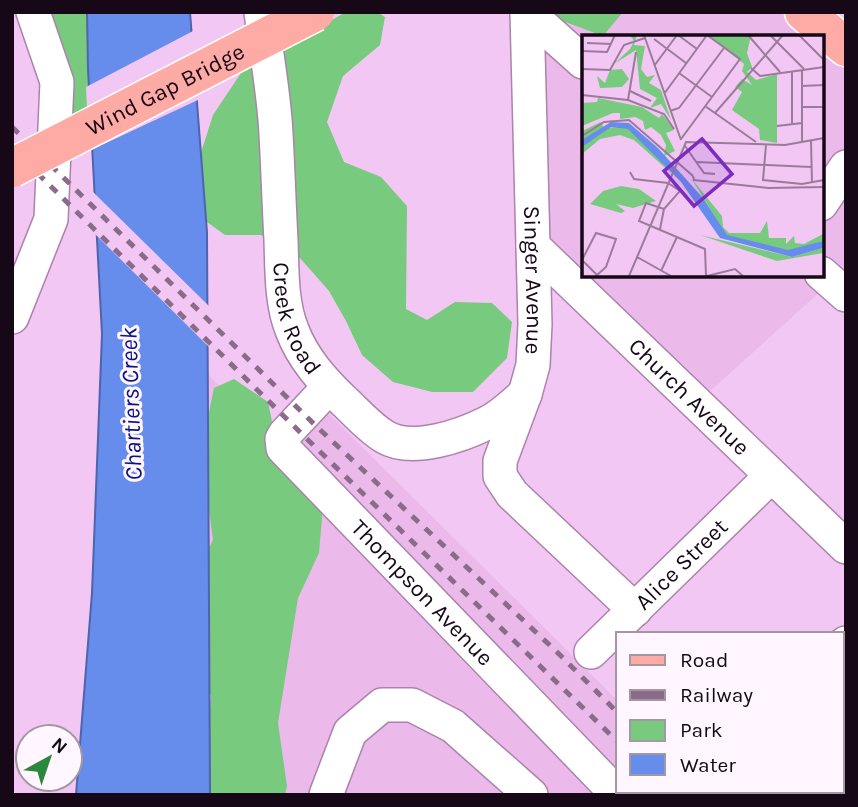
<svg xmlns="http://www.w3.org/2000/svg" width="858" height="807" viewBox="0 0 858 807" font-family="Karla,sans-serif">
<style>
.built{fill:#ebbaeb;fill-rule:evenodd}
.green{fill:#78ca7f}
.water{fill:#668cec;stroke:#4e64ac;stroke-width:2}
.pier{fill:#f3c7f3}
.lines{fill:none;stroke-linecap:round;stroke-linejoin:round}
.minor-casing{stroke:#ab83ab;stroke-width:36}
.major-casing{stroke:#fff;stroke-width:41}
.minor{stroke:#fff;stroke-width:33}
.major{stroke:#feaaa5;stroke-width:38}
.rail{stroke:#8a6c8a;stroke-width:5;stroke-dasharray:9 9;stroke-linecap:butt}
.major-bridge-casing{stroke:#fff;stroke-width:41;stroke-linecap:butt}
.major-bridge{stroke:#feaaa5;stroke-width:38}
.labels{text-anchor:middle;stroke-width:6;stroke-linejoin:round;paint-order:stroke}
.street-label{font-size:23px;fill:#170817;stroke:#fff6ff}
.water-label{font-size:24px;font-style:italic;fill:#081485;stroke:#fff6ff}
.inset-road{fill:none;stroke:#9b7b9b;stroke-width:2}
.view{fill:#7b2cbf;fill-opacity:0.15;stroke:#7b2cbf;stroke-width:3.5}
.inset-edge{fill:none;stroke:#170817;stroke-width:3.5}
</style>
<rect width="100%" height="100%" fill="#f3c7f3"/>
<g class="built">
<path d="M527,12H804L846,47V295L831,282L696,404L533,246ZM583,37H821V275H583Z"/>
<path d="M174,341L283,449L316,401L618,701V791H709L713,795H135Z"/>
</g>
<g class="green">
<path d="M24,12H119L121,119L66,135Z"/>
<path d="M346,12H377L385,17L380,45L343,76L327,122L344,162L381,177L407,206L406,309L427,320L455,302L492,303L512,322L507,358L473,392H432L393,382L362,355L346,321L329,291L300,258L261,235H225L196,214L189,190L213,115L243,70Z"/>
<path d="M552,12H623L603,36L560,20Z"/>
<path d="M234,379L268,402L281,464L323,506L319,553L298,598L278,723L287,786L285,795H203L206,775L211,695L188,675L195,574L213,540L206,487L208,417L214,388Z"/>
</g>
<path class="water" d="M87,12H190L207,232L210,795H76L92,593L102,334L88,69Z"/>
<g class="pier">
<path d="M195,30L200,99L89,151L86,87Z"/>
<path d="M91,190L211,308V349L93,232Z"/>
</g>
<g class="lines">
<g class="minor-casing">
<g id="minor">
<path id="s1" d="M261,12C266,52 274,93 276,134C278,169 279,205 281,240C282,269 281,303 292,330C303,359 323,381 345,402C358,414 370,428 385,437C412,453 461,436 487,423C502,416 513,404 525,394"/>
<path id="s2" d="M527,12L535,324L533,365L525,394L500,461V476L512,494L635,610"/>
<path d="M527,12L583,62"/>
<path d="M821,204L846,167"/>
<path id="s3" d="M533,246L846,547"/>
<path d="M821,273L846,295"/>
<path d="M12,317L51,219L57,82L33,12"/>
<path id="s4" d="M329,387L285,434L282,439L283,448L618,795"/>
<path d="M842,646L846,643"/>
<path id="s5" d="M591,652L771,476"/>
<path d="M326,795L350,732L382,705H412L453,726L531,795"/>
</g>
</g>
<g class="major-casing">
<path id="major" d="M804,12L846,47"/>
</g>
<use href="#minor" class="minor"/>
<use href="#major" class="major"/>
<g class="rail">
<path d="M12,127L315,425L556,651L618,713"/>
<path d="M12,148L306,438L618,742"/>
<path d="M667,791L671,795"/>
<path d="M696,791L699,795"/>
</g>
<g class="major-bridge-casing">
<g id="major-bridge">
<path id="s6" d="M12,168L315,12"/>
</g>
</g>
<use href="#major-bridge" class="major-bridge"/>
</g>
<g class="labels">
<g class="street-label">
<text dy="8" stroke="none"><textPath href="#s6" startOffset="172">Wind Gap Bridge</textPath></text>
<text dy="8" stroke="none"><textPath href="#s2" startOffset="268">Singer Avenue</textPath></text>
<text dy="8" stroke="none"><textPath href="#s1" startOffset="310">Creek Road</textPath></text>
<text dy="8" stroke="none"><textPath href="#s3" startOffset="217">Church Avenue</textPath></text>
<text dy="8" stroke="none"><textPath href="#s5" startOffset="126">Alice Street</textPath></text>
<text dy="8" stroke="none"><textPath href="#s4" startOffset="280">Thompson Avenue</textPath></text>
</g>
<g class="water-label">
<text transform="translate(131 404) rotate(-92)" y="8">Chartiers Creek</text>
</g>
</g>
<g transform="translate(582 35)">
<rect width="242" height="242" fill="#f3c7f3"/>
<path d="M48,0H55L52,10L63,11L59,34L65,42L73,40L67,48L79,55L89,85L79,69L68,73L75,63L58,54L54,15L32,29L48,14L52,6ZM125,0H169L165,18L170,32L165,37L174,45L195,39V108L178,105L177,94L150,75L160,57L153,52L160,44L170,50L160,36L162,29ZM40,34L47,44L40,52L18,53L15,41L23,48L28,35ZM16,63L60,72L77,83L80,79L92,95L84,98L93,116L82,121L84,110L79,100L69,92L63,95L61,86L53,82L38,84V78H31L0,91V68L15,67ZM19,87L22,93L49,91L90,139L52,105L38,100L18,104L0,119V96ZM109,143L140,181L141,192L147,198H178L185,186L187,203H204V209L212,201L213,208L222,209L241,199V206L209,216L145,201ZM39,151L57,154L74,166L51,173L34,169L43,176L39,178L8,169L21,156ZM118,200L210,222L241,213V218L195,226Z" fill="#78ca7f"/>
<path d="M29,87L47,88L76,113L121,163L145,200L206,215L241,206V213L210,222L138,203L99,147L46,94L29,92L0,112V105Z" fill="#668cec"/>
<path class="inset-road" d="M62,0L99,105M96,0L115,14M166,0L198,37M188,0L222,34M217,0L242,25M72,4L104,28M5,8L29,9M0,16L25,17L33,0M72,31L95,0M169,33L178,41L242,32M0,34L28,35L42,10L63,3M220,35V107M210,36V89M97,38L130,62M220,51L242,50M48,56L69,66M82,59L125,0M0,60L46,65L82,79L92,94M46,65L54,17M123,71L174,107M220,72H242M88,76L97,73L142,13M133,78L201,0M195,91L220,88M0,101L22,87L47,85L111,141M99,104L158,24L125,0M229,106L230,148M184,110L181,145L220,149L242,145M103,111L122,138L133,139M115,127L229,132M48,137L52,144L86,148L98,156L82,174L78,194M111,141L112,145L186,153L242,152M82,174L64,168L57,186L123,214L124,241M55,222L89,241M0,225L14,198L34,204L24,232L14,241M0,225L16,241M79,236L95,202M47,241L104,107L203,110L242,103M125,241L153,234L161,241"/>
<path class="view" d="M120,104L150,139L112,171L82,136Z"/>
<rect width="242" height="242" class="inset-edge"/>
</g>
<rect width="858" height="807" fill="none" stroke="#170817" stroke-width="28"/>
<rect x="616" y="632" width="228" height="161" fill="#fff6ff" stroke="#a297a2" stroke-width="2"/>
<rect x="630" y="655" width="35" height="10" fill="#feaaa5" stroke="#a297a2" stroke-width="2"/>
<text x="680" y="667" font-size="21" fill="#170817">Road</text>
<rect x="630" y="690" width="35" height="10" fill="#8a6c8a" stroke="#a297a2" stroke-width="2"/>
<text x="680" y="702" font-size="21" fill="#170817">Railway</text>
<rect x="630" y="720" width="35" height="21" fill="#78ca7f" stroke="#a297a2" stroke-width="2"/>
<text x="680" y="737" font-size="21" fill="#170817">Park</text>
<rect x="630" y="754" width="35" height="21" fill="#668cec" stroke="#a297a2" stroke-width="2"/>
<text x="680" y="772" font-size="21" fill="#170817">Water</text>
<g transform="translate(49 758) rotate(40)"><circle r="33" fill="#fff6ff" stroke="#a297a2" stroke-width="2"/>
<path d="M0-5L12 26L0 18L-12 26Z" fill="#2b883a"/>
<text y="-10" font-size="19" font-weight="bold" text-anchor="middle" fill="#170817">N</text>
</g>
</svg>
